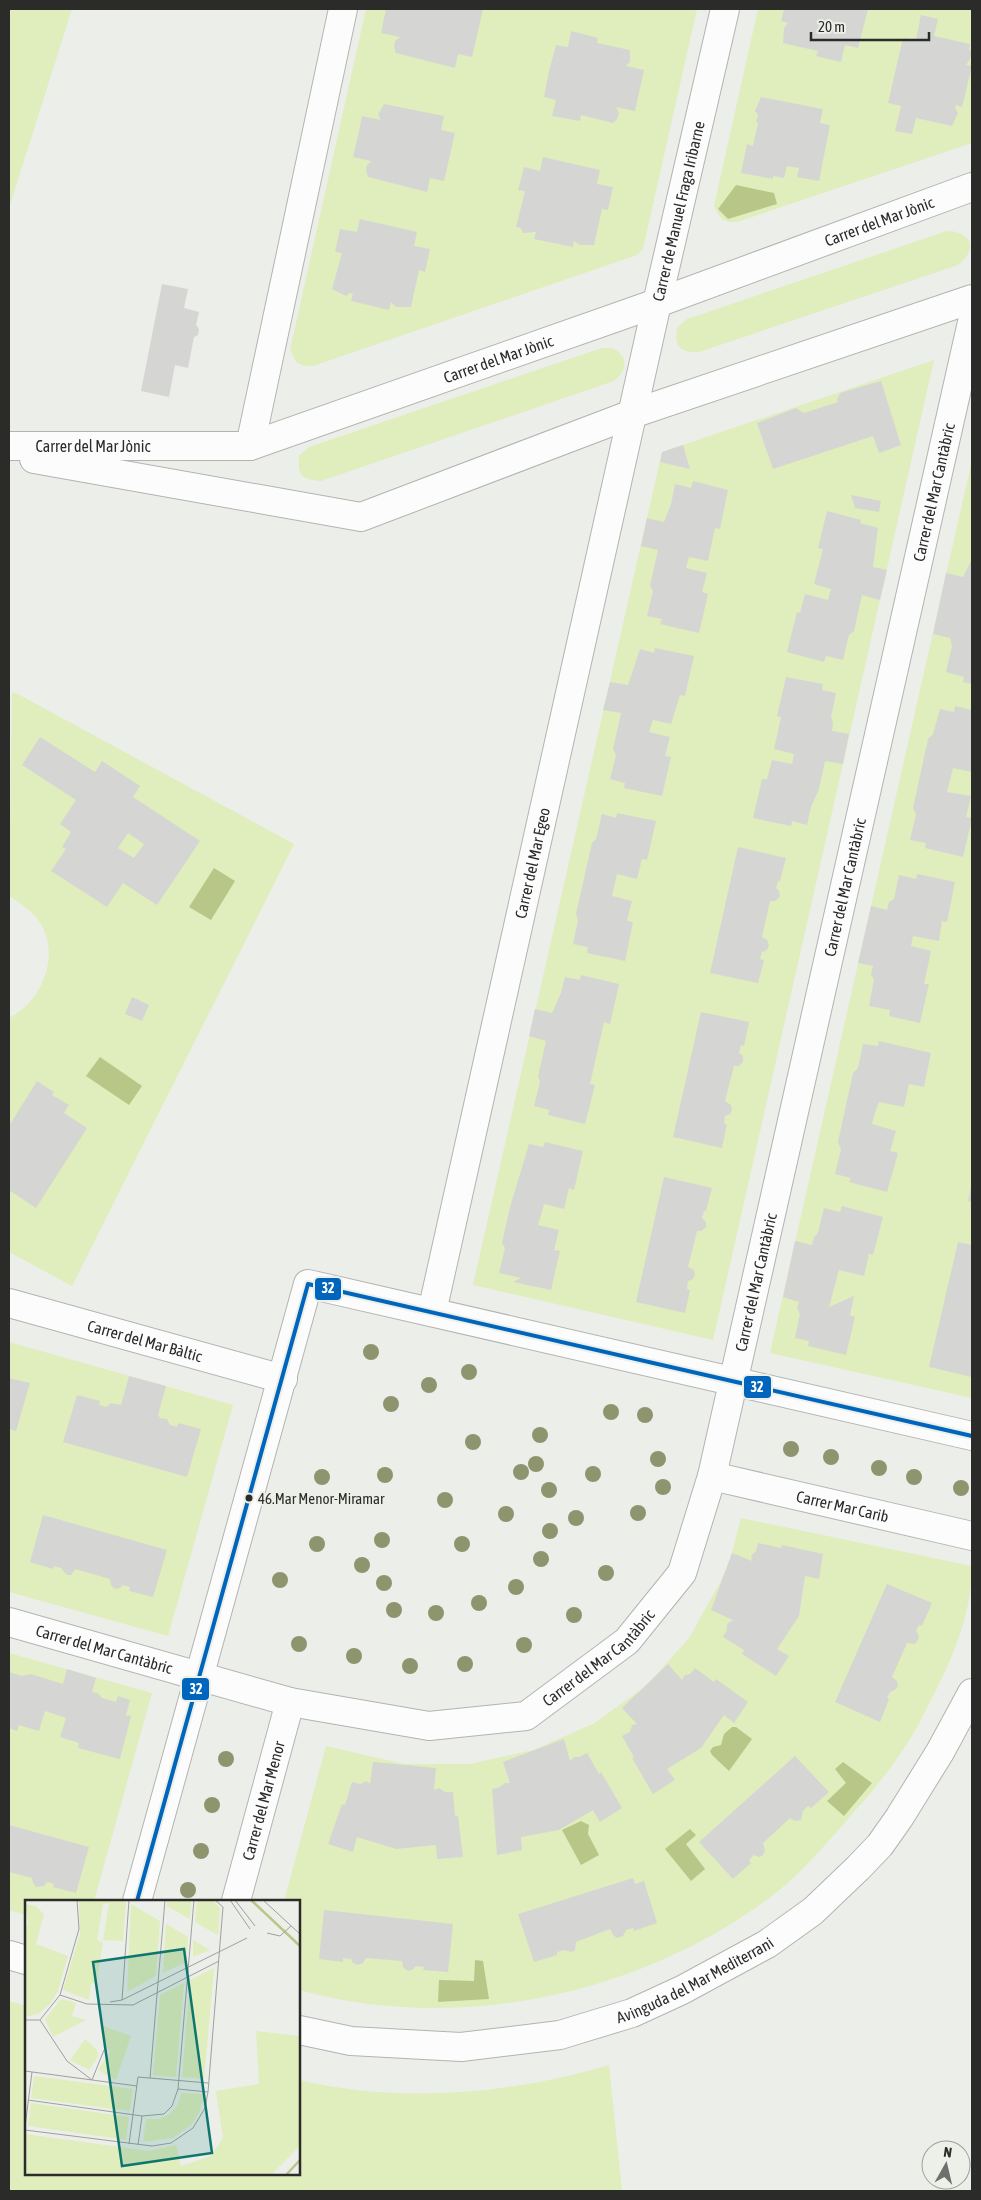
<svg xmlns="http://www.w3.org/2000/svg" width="981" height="2200" viewBox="0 0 981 2200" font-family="'Asap Condensed',sans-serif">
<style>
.green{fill:#e0edbd}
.water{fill:#b8c787}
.building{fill:#d5d6d3;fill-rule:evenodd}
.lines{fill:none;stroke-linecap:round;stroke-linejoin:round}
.minor-casing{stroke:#b3b4b1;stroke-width:30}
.minor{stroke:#fcfcfc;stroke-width:28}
.bus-1-casing{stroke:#edefe9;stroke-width:8}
.bus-1{stroke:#0065bd;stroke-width:4}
.tree{fill:#8e956e}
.bus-dot{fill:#2b2c2a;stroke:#edefe9;stroke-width:2}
.labels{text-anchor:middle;stroke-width:4;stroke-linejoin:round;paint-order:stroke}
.bus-label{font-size:15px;fill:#2b2c2a;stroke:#edefe9;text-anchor:start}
.street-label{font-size:16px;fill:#2b2c2a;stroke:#edefe9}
.inset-river{fill:none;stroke:#b8c787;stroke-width:2.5}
.inset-road{fill:none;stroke:#9fa09d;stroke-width:1}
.view{fill:#0f766e;fill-opacity:0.15;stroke:#0f766e;stroke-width:2.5}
.inset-edge{fill:none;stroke:#2b2c2a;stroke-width:2.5}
.line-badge{stroke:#edefe9;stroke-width:2}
.badge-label{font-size:14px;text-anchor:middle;font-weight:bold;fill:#fff}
</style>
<rect width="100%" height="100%" fill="#eceeea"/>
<g class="green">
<path d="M9,9H72L9,208Z"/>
<path d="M366,9H697L643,249L637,255L313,366H304L296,362L290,350Z"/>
<path d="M758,9H972V143L737,222C723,223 720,218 714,206Z"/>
<path d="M947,231C972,231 978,250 958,265L699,352C680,352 674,348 677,328L687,319Z"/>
<path d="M602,348H612C629,356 628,371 614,381L321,481C302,479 297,476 299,456L309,447Z"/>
<path d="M934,360L713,1340L473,1285L662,452Z"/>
<path d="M972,460V1398L770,1353Z"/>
<path d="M14,692L294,844L72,1286L9,1252V1018C44,1001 63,950 36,917C28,909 18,901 9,896L12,694Z"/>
<path d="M9,1342L233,1405L168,1636L9,1592Z"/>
<path d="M741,1518L972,1566C972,1619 948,1668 924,1714C903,1755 878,1785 848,1819C824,1846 801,1874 772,1896C640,1995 458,2034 299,1990V1901H284L326,1746L404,1764H470L533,1750L593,1724L646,1686L689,1638L721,1581L732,1553Z"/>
<path d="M9,1653L152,1693L94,1901H26V1915L9,1910Z"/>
<path d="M9,2001L26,2006V2174H299V2080C400,2104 511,2094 609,2065L622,2191H9Z"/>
</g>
<g class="water">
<path d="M736,185L774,193L777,204L728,219L718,209Z"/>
<path d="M214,868L235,881L211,920L189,907Z"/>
<path d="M100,1057L142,1086L129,1105L86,1076Z"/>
<path d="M732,1727H736L752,1739L729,1771L712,1755L710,1751L713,1747L721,1745L724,1734Z"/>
<path d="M843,1762L872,1783L844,1816L827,1801L846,1783L835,1769Z"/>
<path d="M581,1821L589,1825L588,1834L599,1855L581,1865L562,1830Z"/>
<path d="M690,1829L696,1835L686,1844L705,1869L691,1881L665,1849Z"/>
<path d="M475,1960L483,1961L489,1999L438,2002L439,1980L474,1981Z"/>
</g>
<g class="building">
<path d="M386,9H483L472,57L458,54L455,68L396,53L394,46L395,41L400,37L381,33Z"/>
<path d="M784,9H868L858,48L845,45L841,62L816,56L818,51L783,43L784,28L788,23L781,21Z"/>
<path d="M921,15L938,19L934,36L970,44L969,49L972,53L970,59L966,65L972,66L962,107L956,105L955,108L958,113L952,126L916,118L912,134L895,131L901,106L888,103L903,38L916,40Z"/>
<path d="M571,31L598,38L597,43L630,50V62L626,66L644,70L635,111L616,107L619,113L617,119L613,123L581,115L580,121L552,116L556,100L544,97L549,71L556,45L568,47Z"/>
<path d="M761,97L823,109L820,123L830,125L819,181L797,177L799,168L787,166L784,178L773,176V179L741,173L747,144L753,146L758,123L756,122L758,115L755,111Z"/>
<path d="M384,104L444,116L441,130L455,133L444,181L430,178L427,192L368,177L366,170L367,165L371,161L353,157L358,136L362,116L381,120L378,115Z"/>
<path d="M543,157L600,170L597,184L613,187L608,210L602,209L594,245H580L574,241L573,247L534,239L536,232L523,233L521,228L516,227L525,191L518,190L524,167L540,171Z"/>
<path d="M360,219L417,232L414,246L430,249L425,272L419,270L411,307H396L391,302L389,310L351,301L353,294L350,293L346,296L332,289L342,253L335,252L340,229L357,232Z"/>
<path d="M162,284L188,289L184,308L199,312L196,325L199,329L198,335L194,337L188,368L175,365L169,397L141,391Z"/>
<path d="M881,381L901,445L879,453L873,436L773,469L757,423L796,408L804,413L838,402L837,400L840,393Z"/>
<path d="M683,445L690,469L660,462L662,452Z"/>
<path d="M693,481L728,490L720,529L715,528L708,561L689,557L686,568L707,573L702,592L708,594L699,633L660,624L662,619L647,616L653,591L650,586L658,550L641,546L647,518L664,522L671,504L675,484L691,488Z"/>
<path d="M851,495L881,501L879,512L855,508Z"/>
<path d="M827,511L861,520L860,523L878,528L873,567L887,570L880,600L862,595L854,631L849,635L843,660L826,656L824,662L787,652L797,612L800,613L805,594L828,600L831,589L814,584L823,549L818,548Z"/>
<path d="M971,561H972V684L963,682L964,677L946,672L952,646L950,638L933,634L946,573L963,577Z"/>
<path d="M655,648L694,656L685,696L680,695L671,724L653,720L649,732L670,737L665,756L671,757L662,796L624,788L625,783L610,779L616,755L613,749L621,713L603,710L610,682L628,685L640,649L654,653Z"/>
<path d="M786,677L823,684L822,690L836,693L831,717L833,722L832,731L849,734L843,764L825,761L819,789L811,807L807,825L792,821L791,826L753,818L762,779H767L772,760L792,764L794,754L774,749L781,717L777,716Z"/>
<path d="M955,706L972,710V772L953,768L947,792L971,796L966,817L972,818L963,857L925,848L926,843L910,840L916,814L913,808L928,739L933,734L940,709L954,712Z"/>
<path d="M40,737L95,772L102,761L140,786L133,797L200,841L157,905L123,883L107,907L51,871L66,849L62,847L71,832L60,824L76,800L22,765ZM128,833L144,844L134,858L118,848Z"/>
<path d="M617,813L656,821L647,860L642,859L637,879L617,874L612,896L632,901L627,921L633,922L625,961L587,953L588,947L573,944L578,920L576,914L592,843L596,839L602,814L616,818Z"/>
<path d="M738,847L786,858L780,881H778L776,888L779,891L780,897L775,901H770L762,937L767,940L769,945L767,950L762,952L760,959L764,960L758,983L710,973Z"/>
<path d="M917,874L955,882L947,922L942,921L939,941L913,936L911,946L931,951L924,984H929L920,1023L889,1016L890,1010L869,1006L874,979L871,975L873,966L858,963L871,906L887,910L889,902L894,899L899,875L916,879Z"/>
<path d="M581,975L619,984L610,1024L604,1022L590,1084L595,1085L585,1124L548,1115L549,1110L534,1106L540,1082L538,1076L546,1041L529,1036L535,1009L552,1013L561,993L565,977L580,980Z"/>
<path d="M132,997L149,1005L142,1021L125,1014Z"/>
<path d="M701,1012L749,1022L744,1046L741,1045L739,1053L743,1056V1062L739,1066H734L725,1101L731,1105L732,1110L730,1114L725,1116L724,1124H727L722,1148L673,1137Z"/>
<path d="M879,1041L931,1053L924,1087L909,1084L904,1107L879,1102L875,1113L872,1124L896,1131L890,1151L898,1153L887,1192L849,1182L851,1178L835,1174L841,1149L838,1142L853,1073L858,1068L863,1044L878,1046Z"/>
<path d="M37,1081L54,1092L52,1095L69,1105L64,1113L87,1128L36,1208L9,1190V1126Z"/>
<path d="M545,1142L583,1151L574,1190L569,1188L564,1209L544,1204L538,1225L559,1230L554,1250L560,1251L551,1290L513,1282L521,1278L499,1273L505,1248L502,1243L510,1207L529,1144L543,1147Z"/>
<path d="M664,1177L712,1188L706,1211H704L702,1218L706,1222V1227L701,1231H697L688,1267L694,1270L695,1275L693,1279L688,1281L687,1289L690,1290L685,1313L636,1302Z"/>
<path d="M972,1183V1202L968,1201Z"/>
<path d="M842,1206L883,1217L873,1255L869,1254L864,1276L839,1270L829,1307L854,1296L850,1315L855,1317L846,1355L808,1346L809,1341L795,1338L800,1314L797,1308L799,1302L783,1297L795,1241L812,1245L814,1237L818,1233L824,1208L840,1212Z"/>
<path d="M958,1242L972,1245V1377L929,1367Z"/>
<path d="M129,1376L166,1386L158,1415L160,1418L167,1419L170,1425L177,1427L178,1423L201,1429L187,1477L63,1442L77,1395L100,1401L99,1405L106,1407L111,1403L121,1405Z"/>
<path d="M9,1378L30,1383L16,1431L9,1429Z"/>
<path d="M43,1515L167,1550L153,1597L129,1591L130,1587L123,1585L120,1588L115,1589L111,1585L110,1579L75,1569L71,1575H67L61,1568L54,1566L53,1569L30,1562Z"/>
<path d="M758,1543L781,1548L782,1545L823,1554L819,1579L805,1576L799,1616L777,1649L789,1656L776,1676L742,1654L744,1650L723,1637L727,1630V1624L733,1620L711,1610L732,1553L752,1561L751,1556L756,1551Z"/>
<path d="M887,1584L932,1603L922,1626L919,1625L916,1631L919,1636L918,1640L915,1644L907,1643L892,1677L897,1681L898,1686L895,1690L890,1692L887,1698L889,1699L880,1722L835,1702Z"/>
<path d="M668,1664L682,1680L685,1675L690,1674L695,1668L714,1682L716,1679L748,1702L734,1723L724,1715L701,1748L667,1769L675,1780L653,1794L632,1758L634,1757L622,1736L630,1732L632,1725L637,1724L622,1708Z"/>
<path d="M67,1669L96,1678L92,1692L98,1693L102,1698L116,1702L118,1696L130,1700L126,1715L131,1716L120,1759L78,1748L79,1743L60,1737L66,1718L45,1711L39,1731L19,1725L17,1731L9,1728V1672L22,1676L31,1674L63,1684Z"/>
<path d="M564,1739L570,1761L574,1757H579L587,1753L599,1774L601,1772L622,1808L600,1822L593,1810L559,1830L521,1837L522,1850L497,1855L492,1789L500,1787L505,1783H510L503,1762Z"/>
<path d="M795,1756L829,1792L811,1808L808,1806L803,1811L801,1820L795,1821L790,1818L776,1831L763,1843L765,1850L763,1855L759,1857L754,1855L749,1860L751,1863L733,1879L699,1842Z"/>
<path d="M373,1762L436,1768L434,1790L439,1788L445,1792H453L455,1816H458L463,1857L437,1859L436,1845L396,1849L357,1837L353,1852L328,1844L342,1804L345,1805L352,1782L360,1784L366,1781L370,1784Z"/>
<path d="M9,1825L89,1847L76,1893L53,1887L54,1884L47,1882L44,1886L36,1887L33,1883L32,1878L9,1872Z"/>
<path d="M633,1878L635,1884L644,1881L657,1923L634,1931L633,1928L626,1930L623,1936L617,1938L613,1935L610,1929L576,1942L575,1950L572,1952L564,1950L557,1952V1955L534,1962L518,1914Z"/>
<path d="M324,1910L453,1924L448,1972L423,1970L424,1967L416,1966L412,1970L408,1971L403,1967L402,1961L366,1958L363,1963L358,1965L353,1963L351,1959L343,1958V1962L319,1959Z"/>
</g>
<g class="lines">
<g class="minor-casing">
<g id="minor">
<path id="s1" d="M9,446H250L657,303L972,187"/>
<path d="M250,446L343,9"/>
<path d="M34,459L361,517L632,414L972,299"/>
<path id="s2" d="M9,1303L283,1379"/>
<path id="s3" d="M432,1312L657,303L725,9"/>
<path id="s4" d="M712,1476L972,1536"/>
<path id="s5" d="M9,1622L290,1702L429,1726L526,1716L627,1641L682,1573L712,1476L972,322"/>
<path d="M137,1901L308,1284L972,1436"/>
<path id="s6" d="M236,1901L290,1702"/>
<path d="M9,1955L26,1960"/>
<path id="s7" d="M299,2030L351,2041L461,2047L560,2035L632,2013L682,1990L767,1944L813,1911L858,1868L880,1845L899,1818L940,1752L972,1693"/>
</g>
</g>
<use href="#minor" class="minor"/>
<g class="bus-1-casing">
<path id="bus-1" d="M137,1901L308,1284L972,1436"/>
</g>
<use href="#bus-1" class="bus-1"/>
</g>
<g class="tree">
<circle cx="371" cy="1352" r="8"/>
<circle cx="469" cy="1372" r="8"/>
<circle cx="429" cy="1385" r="8"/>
<circle cx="391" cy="1404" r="8"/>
<circle cx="611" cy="1412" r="8"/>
<circle cx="645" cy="1415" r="8"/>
<circle cx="540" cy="1435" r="8"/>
<circle cx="473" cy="1442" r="8"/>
<circle cx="791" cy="1449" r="8"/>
<circle cx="831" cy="1457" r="8"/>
<circle cx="658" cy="1459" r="8"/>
<circle cx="536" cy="1464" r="8"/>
<circle cx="879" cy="1468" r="8"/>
<circle cx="521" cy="1472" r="8"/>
<circle cx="593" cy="1474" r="8"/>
<circle cx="385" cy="1475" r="8"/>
<circle cx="322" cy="1477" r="8"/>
<circle cx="914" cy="1477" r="8"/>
<circle cx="663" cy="1487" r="8"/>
<circle cx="961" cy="1488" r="8"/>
<circle cx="549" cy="1490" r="8"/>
<circle cx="445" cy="1500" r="8"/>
<circle cx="638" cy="1513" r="8"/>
<circle cx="506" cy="1514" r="8"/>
<circle cx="576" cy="1518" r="8"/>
<circle cx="550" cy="1531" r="8"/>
<circle cx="382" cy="1540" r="8"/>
<circle cx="317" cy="1544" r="8"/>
<circle cx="462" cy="1544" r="8"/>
<circle cx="541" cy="1559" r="8"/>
<circle cx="362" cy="1565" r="8"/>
<circle cx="606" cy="1573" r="8"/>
<circle cx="280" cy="1580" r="8"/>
<circle cx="384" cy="1583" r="8"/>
<circle cx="516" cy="1587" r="8"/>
<circle cx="479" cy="1603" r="8"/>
<circle cx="394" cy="1610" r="8"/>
<circle cx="436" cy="1613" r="8"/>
<circle cx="574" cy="1615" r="8"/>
<circle cx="299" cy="1644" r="8"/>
<circle cx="524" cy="1645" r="8"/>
<circle cx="354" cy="1656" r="8"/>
<circle cx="465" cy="1664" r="8"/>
<circle cx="410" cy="1666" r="8"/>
<circle cx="226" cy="1759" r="8"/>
<circle cx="212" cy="1805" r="8"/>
<circle cx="201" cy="1851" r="8"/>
<circle cx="188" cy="1890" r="8"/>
</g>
<circle class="bus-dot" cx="249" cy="1498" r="4.5"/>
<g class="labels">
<g class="bus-label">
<text x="258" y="1504">46.Mar Menor-Miramar</text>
</g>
<g class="street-label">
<text dy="6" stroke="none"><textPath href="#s3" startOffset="1128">Carrer de Manuel Fraga Iribarne</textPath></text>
<text dy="6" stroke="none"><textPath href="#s1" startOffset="909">Carrer del Mar Jònic</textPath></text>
<text dy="6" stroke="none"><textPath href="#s1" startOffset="504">Carrer del Mar Jònic</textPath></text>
<text dy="6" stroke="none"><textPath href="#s1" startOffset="84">Carrer del Mar Jònic</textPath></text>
<text dy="6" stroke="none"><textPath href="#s5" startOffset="1854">Carrer del Mar Cantàbric</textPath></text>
<text dy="6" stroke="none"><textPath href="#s3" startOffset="460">Carrer del Mar Egeo</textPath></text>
<text dy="6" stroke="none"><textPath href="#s5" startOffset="1449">Carrer del Mar Cantàbric</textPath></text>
<text dy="6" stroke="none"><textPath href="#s5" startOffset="1044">Carrer del Mar Cantàbric</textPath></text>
<text dy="6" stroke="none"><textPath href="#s2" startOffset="141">Carrer del Mar Bàltic</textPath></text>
<text dy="6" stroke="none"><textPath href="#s4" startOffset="134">Carrer Mar Carib</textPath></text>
<text dy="6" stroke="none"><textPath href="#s5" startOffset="99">Carrer del Mar Cantàbric</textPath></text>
<text dy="6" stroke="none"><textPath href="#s5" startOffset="624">Carrer del Mar Cantàbric</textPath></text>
<text dy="6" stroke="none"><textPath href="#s6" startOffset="104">Carrer del Mar Menor</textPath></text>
<text dy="6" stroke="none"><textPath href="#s7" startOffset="409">Avinguda del Mar Mediterrani</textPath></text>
</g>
</g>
<g transform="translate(25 1900)">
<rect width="275" height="275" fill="#eceeea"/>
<path d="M54,0L101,1L98,41L78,40L84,3L78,4L72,40L78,42L71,84L66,83L64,100L38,90L55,34ZM142,0H166L165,19L142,6ZM172,0H187L195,8L193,35L170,22ZM0,4L10,6L19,14L11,44L43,56L33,91L25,104L13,114L0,117V29L3,24ZM106,4L135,21L131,76L102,92ZM141,24L163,37L161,62L138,73ZM168,40L185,50L168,57ZM189,68L179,179L157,177L165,80ZM159,83L151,177L128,175L135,95ZM36,99L51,103L47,116L61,120L28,137L20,119ZM78,126L106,136L91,180L73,170L85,152L80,145ZM231,131L275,136V246L246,275H0V234L124,251L151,245L156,266L186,256L198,238L191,191L234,184ZM60,139L72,150L73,157L64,170L45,160ZM9,176L108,189L105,211L6,198ZM156,193L179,194L175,211L167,224L148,238L118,242L121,219H134L145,214L153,204ZM6,203L104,217L101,240L3,226Z" fill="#e0edbd"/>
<path class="inset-river" d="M226,0L275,46M261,275L275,260"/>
<path class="inset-road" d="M205,0L225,29M210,0L230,26M238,0L275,34M242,33L255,36L266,26M35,95L62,104L108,105L194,61M97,100L104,0M85,102L97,100L222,38M0,120H15L42,161L67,180L79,150M15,120L35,95L54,29L52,0M0,171L112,186M125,178L140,0M153,189L183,192M3,200L117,216L139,214L147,206L153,189L169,0M0,227L7,172M0,230L127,246L146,243L168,228L180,208L183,192L198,7L190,0M104,244L113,177L183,183M113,245L117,216"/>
<path class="view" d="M159,49L187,253L97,266L68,62Z"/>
<rect width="275" height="275" class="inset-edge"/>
</g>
<g class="line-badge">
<rect x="314" y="1277" width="28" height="24" rx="5" fill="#0065bd"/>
<rect x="743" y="1375" width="29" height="24" rx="5" fill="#0065bd"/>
<rect x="181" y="1677" width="29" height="24" rx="5" fill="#0065bd"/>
</g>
<g class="badge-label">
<text x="328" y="1293">32</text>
<text x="757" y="1392">32</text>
<text x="196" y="1694">32</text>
</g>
<rect width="981" height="2200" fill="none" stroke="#2b2c2a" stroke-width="20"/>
<g transform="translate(946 2165) rotate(8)"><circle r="24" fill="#edefe9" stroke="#9fa19d"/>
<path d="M0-4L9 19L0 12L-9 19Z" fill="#6f706d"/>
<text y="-8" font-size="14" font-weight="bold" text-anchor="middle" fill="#2b2c2a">N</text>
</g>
<path d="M811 32v8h118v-8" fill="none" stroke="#2b2c2a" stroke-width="2.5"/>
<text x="818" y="32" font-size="15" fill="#2b2c2a" stroke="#edefe9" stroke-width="4" paint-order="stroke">20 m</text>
</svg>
